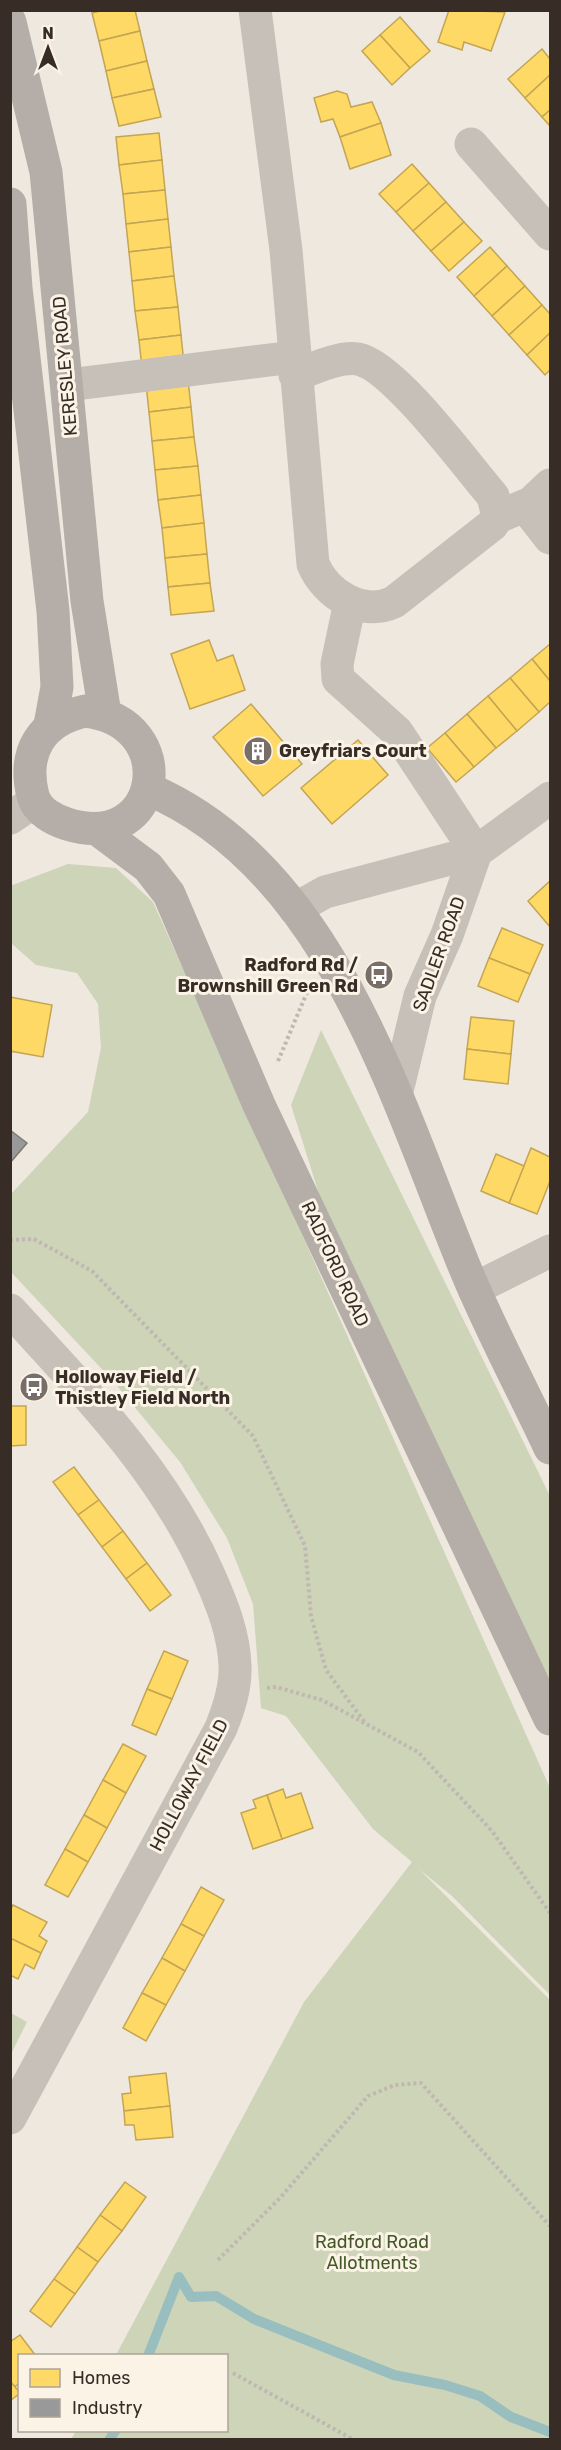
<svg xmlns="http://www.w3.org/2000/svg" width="561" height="2450" viewBox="0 0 561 2450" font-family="Rubik,sans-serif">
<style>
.green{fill:#cdd4b8}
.homes{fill:#ffd966;stroke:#c3a553;stroke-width:1.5}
.industry{fill:#999;stroke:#7c7976;stroke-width:1.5}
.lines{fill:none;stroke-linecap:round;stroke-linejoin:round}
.stream{stroke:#99bec0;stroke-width:10}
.path{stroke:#bfb8b1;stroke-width:4;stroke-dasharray:3 3;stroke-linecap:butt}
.minor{stroke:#c7c0b8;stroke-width:33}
.major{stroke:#b5aea8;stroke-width:33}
.labels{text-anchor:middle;stroke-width:6;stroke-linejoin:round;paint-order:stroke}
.street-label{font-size:18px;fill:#382d26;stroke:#fbf3e6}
.poi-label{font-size:18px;font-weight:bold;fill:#382d26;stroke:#fbf3e6;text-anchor:start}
.park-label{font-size:18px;fill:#435828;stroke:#fbf3e6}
</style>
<rect width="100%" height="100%" fill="#eee8df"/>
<g class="green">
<path d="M68,864L116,868L153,902L550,1788V1995L452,1896L419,1869L550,2000V2439H71L76,2431L226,2430V2356L116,2355L304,2002L412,1862L373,1829L286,1716L261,1708L253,1604L227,1538L180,1462L113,1381L11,1272V1194L88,1112L101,1048L98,1004L77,973L36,965L11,943L10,886Z"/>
<path d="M321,1030L550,1496V1688L326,1216L291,1105Z"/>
<path d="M11,2013L27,2022L11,2054Z"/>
</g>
<g class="homes">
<path d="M104,10H135L140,31L99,41L92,13Z"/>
<path d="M449,10L505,12L491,51L464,42L462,50L438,42Z"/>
<path d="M400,17L430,51L410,68L380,35Z"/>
<path d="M140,31L147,61L106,71L99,41Z"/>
<path d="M380,35L410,68L392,85L362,51Z"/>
<path d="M542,49L550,59V75L525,98L508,79Z"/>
<path d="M147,61L154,89L112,98L106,71Z"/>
<path d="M550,75V110L542,117L525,98Z"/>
<path d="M154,89L161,117L119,126L112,98Z"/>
<path d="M337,91L347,94L351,107L372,102L381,123L340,137L333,119L321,122L314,98Z"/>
<path d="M550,110V126L542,117Z"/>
<path d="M381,123L391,155L350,169L340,137Z"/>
<path d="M159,133L162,160L119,165L116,137Z"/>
<path d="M162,160L165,190L123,194L119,165Z"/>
<path d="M412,164L429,183L396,212L379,194Z"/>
<path d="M429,183L446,202L413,231L396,212Z"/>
<path d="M165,190L168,219L126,224L123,194Z"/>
<path d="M446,202L464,222L431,251L413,231Z"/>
<path d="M168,219L171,247L129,252L126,224Z"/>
<path d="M464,222L482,241L449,271L431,251Z"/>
<path d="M171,247L174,276L132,281L129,252Z"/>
<path d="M490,247L507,266L474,296L457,277Z"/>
<path d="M507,266L525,286L492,316L474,296Z"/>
<path d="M174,276L178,307L135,311L132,281Z"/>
<path d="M525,286L542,305L509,335L492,316Z"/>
<path d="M542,305L550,314V333L527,355L509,335Z"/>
<path d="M178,307L181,335L139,340L135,311Z"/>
<path d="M550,333V370L545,375L527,355Z"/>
<path d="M181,335L184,364L142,368L139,340Z"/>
<path d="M188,380L191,407L149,412L146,384Z"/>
<path d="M191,407L194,437L152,441L149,412Z"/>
<path d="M194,437L198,466L155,470L152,441Z"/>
<path d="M198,466L201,495L158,500L155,470Z"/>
<path d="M201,495L204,523L162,528L158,500Z"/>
<path d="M204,523L207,554L165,558L162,528Z"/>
<path d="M207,554L210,583L168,587L165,558Z"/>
<path d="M210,583L214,611L171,615L168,587Z"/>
<path d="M209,640L217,661L233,655L245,690L190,709L171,654Z"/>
<path d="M550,644V681L532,659Z"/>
<path d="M532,659L550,681V702L539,712L510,678Z"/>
<path d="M510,678L539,712L517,731L488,696Z"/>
<path d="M488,696L517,731L496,748L467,714Z"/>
<path d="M251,704L302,764L263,796L213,737Z"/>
<path d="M467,714L496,748L474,767L445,733Z"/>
<path d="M445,733L474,767L456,782L427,748Z"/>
<path d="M358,740L388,775L332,824L301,788Z"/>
<path d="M550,881V927L528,901Z"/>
<path d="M502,928L543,945L530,974L489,958Z"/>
<path d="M489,958L530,974L518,1002L478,986Z"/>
<path d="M10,997L52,1005L43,1057L10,1051Z"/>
<path d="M471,1017L514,1021L511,1054L467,1049Z"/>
<path d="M467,1049L511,1054L508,1084L464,1079Z"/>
<path d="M531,1148L550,1157V1181L537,1214L509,1203Z"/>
<path d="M496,1154L524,1166L509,1203L481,1191Z"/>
<path d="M10,1406H26V1445L10,1446Z"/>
<path d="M74,1467L99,1500L78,1515L53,1482Z"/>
<path d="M99,1500L123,1531L102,1547L78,1515Z"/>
<path d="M123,1531L147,1563L126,1579L102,1547Z"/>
<path d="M147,1563L171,1595L150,1611L126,1579Z"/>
<path d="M164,1651L188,1661L172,1699L147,1689Z"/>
<path d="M147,1689L172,1699L156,1735L132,1725Z"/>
<path d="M123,1744L146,1756L126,1793L103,1780Z"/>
<path d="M103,1780L126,1793L107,1828L84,1815Z"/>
<path d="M283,1789L286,1798L301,1793L313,1828L282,1839L267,1795Z"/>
<path d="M267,1795L282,1839L253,1849L241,1813L256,1808L253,1800Z"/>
<path d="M84,1815L107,1828L88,1862L65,1849Z"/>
<path d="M65,1849L88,1862L68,1897L45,1885Z"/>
<path d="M201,1887L224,1900L204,1936L181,1924Z"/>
<path d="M13,1905L47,1922L39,1936L47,1941L41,1953L10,1938V1911Z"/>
<path d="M181,1924L204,1936L185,1971L162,1958Z"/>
<path d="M10,1938L41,1953L34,1969L25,1964L18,1979L10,1975Z"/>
<path d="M162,1958L185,1971L166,2005L142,1993Z"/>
<path d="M142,1993L166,2005L146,2041L123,2028Z"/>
<path d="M166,2073L170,2106L124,2111L122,2094L131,2093L129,2077Z"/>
<path d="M170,2106L173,2137L136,2140L134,2125H125L124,2111Z"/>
<path d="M125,2182L146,2197L122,2231L100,2215Z"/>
<path d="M100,2215L122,2231L98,2262L77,2247Z"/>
<path d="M77,2247L98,2262L75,2294L54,2279Z"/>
<path d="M54,2279L75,2294L51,2327L30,2311Z"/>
<path d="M20,2335L36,2356H20V2383L14,2387L10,2381V2342Z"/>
<path d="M10,2381L20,2393L10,2401Z"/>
</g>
<path class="industry" d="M10,1130L27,1143L10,1163Z"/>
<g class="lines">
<g class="stream">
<path d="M148,2356L179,2277L191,2297L216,2296L254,2319L394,2375L445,2385L480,2396L511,2417L550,2432"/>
<path d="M109,2440L116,2430"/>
</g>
<g class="path">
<path d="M278,1061L308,990"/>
<path d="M10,1240L34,1239L92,1271L253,1436L305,1546L311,1616L326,1670L366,1724"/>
<path d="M267,1688L276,1687L322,1700L418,1752L492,1831L550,1913"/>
<path d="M218,2260L280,2198L368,2096L395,2085L421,2083L550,2226"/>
<path d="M233,2373L354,2440"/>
</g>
<g class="minor">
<path d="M255,10L286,250L313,564C326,595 363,617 394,602L492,525L498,517L493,496C466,465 394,366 358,359C339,356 313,369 295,375"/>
<path d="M471,144L550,234"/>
<path d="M68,385L294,357"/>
<path d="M525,506L550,538"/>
<path d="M498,517L531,503L550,485"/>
<path d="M350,602L337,664L338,679L397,732L476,852L447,935L420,996L397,1091"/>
<path d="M10,818L35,801"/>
<path d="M295,909L325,892L476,852L550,798"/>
<path d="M474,1289L550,1251"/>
<path d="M10,1310C85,1392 164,1472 209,1575C222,1604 234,1634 235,1666C236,1687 229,1708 221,1728L10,2118"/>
</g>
<g class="major">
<path d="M10,22L46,172L87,601L105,714"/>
<path d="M10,204L16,288L53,611L57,687L50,725"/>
<path d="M85,711C183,722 162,854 67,824C54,820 37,811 33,796C22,752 41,721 85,711Z"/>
<path d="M148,789C331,866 396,1100 465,1268C490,1329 522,1388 550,1448"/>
<path d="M97,829L148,867L169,894L259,1105L550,1719"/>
</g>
</g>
<defs>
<g id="building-disc" transform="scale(1.5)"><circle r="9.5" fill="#786e67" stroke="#fbf3e6"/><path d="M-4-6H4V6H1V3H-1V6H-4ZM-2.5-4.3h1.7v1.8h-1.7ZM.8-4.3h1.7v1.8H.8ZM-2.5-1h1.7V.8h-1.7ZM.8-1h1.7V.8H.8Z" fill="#fff"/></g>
<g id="bus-disc" transform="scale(1.5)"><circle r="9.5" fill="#786e67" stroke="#fbf3e6"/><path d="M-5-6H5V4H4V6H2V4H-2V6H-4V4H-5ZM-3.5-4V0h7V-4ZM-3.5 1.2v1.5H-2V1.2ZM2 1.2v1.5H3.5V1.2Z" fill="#fff"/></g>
</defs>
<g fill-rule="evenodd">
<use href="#building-disc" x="258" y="751"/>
<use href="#bus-disc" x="379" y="975"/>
<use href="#bus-disc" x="34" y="1387"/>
</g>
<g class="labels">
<g class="street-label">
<text transform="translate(65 366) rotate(-95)" y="6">KERESLEY ROAD</text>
<text transform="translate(439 954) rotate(-70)" y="6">SADLER ROAD</text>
<text transform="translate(335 1264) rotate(65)" y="6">RADFORD ROAD</text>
<text transform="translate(189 1785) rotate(-62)" y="6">HOLLOWAY FIELD</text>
</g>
<g class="poi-label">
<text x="279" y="757">Greyfriars Court</text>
<text x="358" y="971" text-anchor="end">Radford Rd /<tspan x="358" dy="21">Brownshill Green Rd</tspan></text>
<text x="55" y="1383">Holloway Field /<tspan x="55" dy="21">Thistley Field North</tspan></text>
</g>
<g class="park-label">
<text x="372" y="2248">Radford Road<tspan x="372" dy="21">Allotments</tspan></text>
</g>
</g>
<rect width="561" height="2450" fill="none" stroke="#382d26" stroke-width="24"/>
<rect x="18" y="2354" width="210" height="78" fill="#fbf3e6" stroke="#ada499" stroke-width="1.5"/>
<rect x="30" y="2369" width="30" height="18" fill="#ffd966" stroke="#ada499" stroke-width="1.5"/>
<text x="72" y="2384" font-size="18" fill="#382d26">Homes</text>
<rect x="30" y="2399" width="30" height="18" fill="#999999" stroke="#ada499" stroke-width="1.5"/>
<text x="72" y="2414" font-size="18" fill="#382d26">Industry</text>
<g transform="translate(48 48)" stroke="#fbf3e6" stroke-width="4.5" paint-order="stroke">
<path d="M0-4.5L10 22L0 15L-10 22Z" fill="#382d26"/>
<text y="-9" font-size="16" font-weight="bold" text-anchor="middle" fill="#382d26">N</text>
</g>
</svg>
